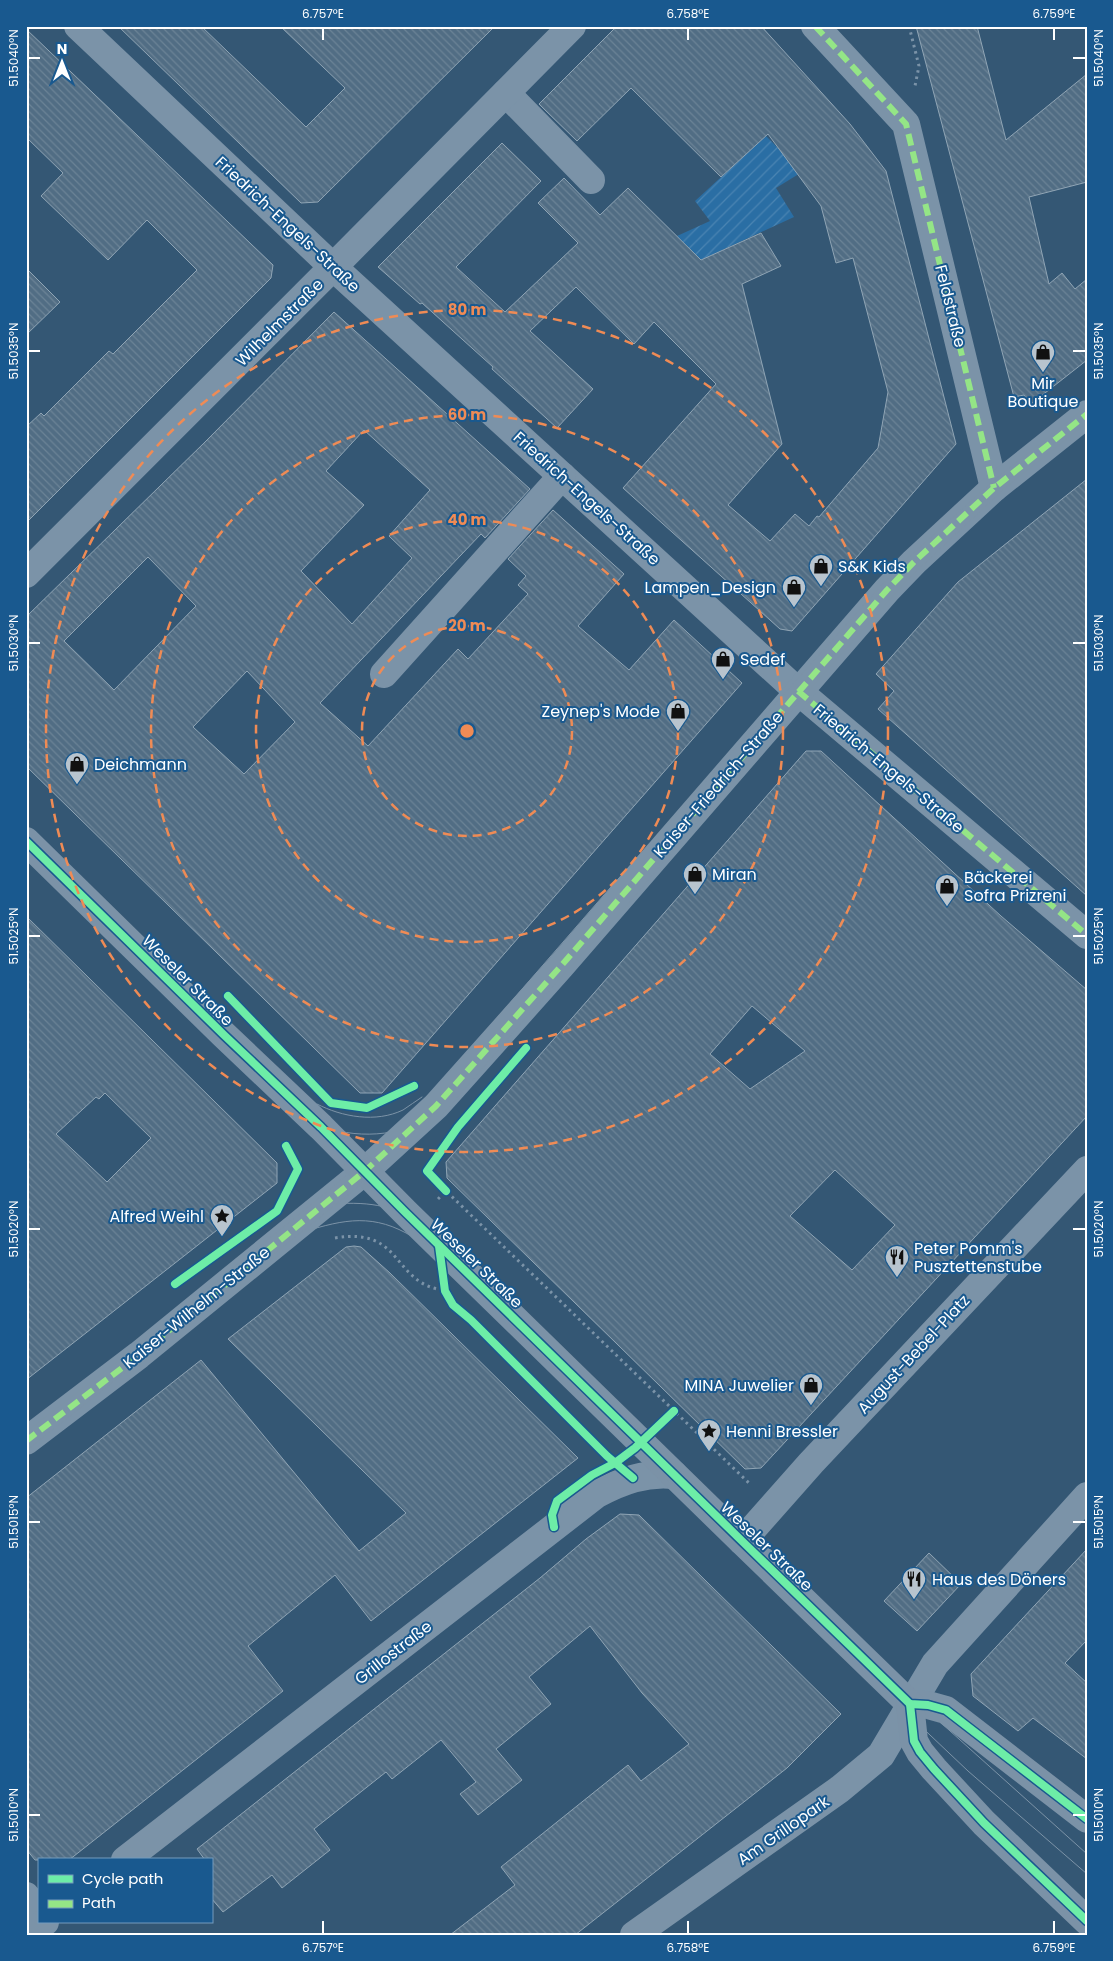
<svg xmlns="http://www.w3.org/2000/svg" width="1113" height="1961" viewBox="0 0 1113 1961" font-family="Poppins,sans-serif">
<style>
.garden{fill:url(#garden-furrows)}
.building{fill:url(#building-back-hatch);stroke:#90a5b5;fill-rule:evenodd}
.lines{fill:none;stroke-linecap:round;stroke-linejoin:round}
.path{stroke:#7b93a8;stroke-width:3;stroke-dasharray:2.5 4;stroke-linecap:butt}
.minor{stroke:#7b93a8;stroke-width:28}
.major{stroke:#7b92a7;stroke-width:28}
.tram{stroke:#7c93a7;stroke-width:1}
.quiet{stroke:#94e586;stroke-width:6;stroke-dasharray:12 6;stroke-linecap:butt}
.cycleway-casing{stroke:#19598f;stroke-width:11}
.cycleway{stroke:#6deda7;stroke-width:8}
.ticks{fill:none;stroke:#fff;stroke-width:2}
.ring{fill:none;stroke:#ef8b55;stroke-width:2.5;stroke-dasharray:9 6}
.labels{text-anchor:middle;stroke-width:4;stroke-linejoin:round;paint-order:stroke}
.street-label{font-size:16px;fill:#fff;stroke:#19598f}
.poi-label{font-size:16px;fill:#fff;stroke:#19598f;text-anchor:start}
.centre{fill:#ef8b55;stroke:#19598f;stroke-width:2.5}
.ring-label{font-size:15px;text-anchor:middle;font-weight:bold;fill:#ef8b55;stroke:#19598f;stroke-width:4;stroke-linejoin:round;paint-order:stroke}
.neatline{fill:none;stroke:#fff;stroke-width:2}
.ticks-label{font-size:12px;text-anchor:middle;fill:#fff}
</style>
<defs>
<pattern id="garden-furrows" width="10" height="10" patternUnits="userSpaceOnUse" patternTransform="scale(1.25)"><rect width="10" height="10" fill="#2a6ea4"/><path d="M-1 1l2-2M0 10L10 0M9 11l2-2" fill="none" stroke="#4a84b2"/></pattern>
<pattern id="building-back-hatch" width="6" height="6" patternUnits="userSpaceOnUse" patternTransform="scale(1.25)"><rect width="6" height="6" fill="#516d84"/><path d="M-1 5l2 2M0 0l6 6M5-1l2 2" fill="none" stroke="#6b8396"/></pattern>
</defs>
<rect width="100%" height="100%" fill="#345774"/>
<path class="garden" d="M766,136L802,172L776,188L794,217L701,260L677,236L710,221L695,201Z"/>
<g class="building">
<path d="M118,26H201L306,127L345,88L280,26H495L318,202L301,203Z"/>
<path d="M617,26H761L850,124L886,171L956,444L792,631L780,629L623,488L716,384L654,322L634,344L576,287L530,331L593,389L557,428L492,369L493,367L422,303L420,304L378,267L502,143L541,181L456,267L505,312L578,243L538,203L564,178L600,215L628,188L701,260L761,233L781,266L742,284L782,444L728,505L770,541L795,514L809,526L817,516L819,517L878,448L888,392L853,258L836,263L821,206L768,134L721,177L631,88L577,141L545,110L539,104Z"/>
<path d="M916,26H977L1006,140L1087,74V182L1029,197L1049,284L1062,273L1075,289L1087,279V360L1031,404L1024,395L1014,397Z"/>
<path d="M26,29L273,265L271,278L26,523V427L41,413L44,416L109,351L113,354L197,270L147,220L108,260L41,196L63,173L26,137Z"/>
<path d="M26,268L60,302L26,335Z"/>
<path d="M334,312L530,489L485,538L481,534L320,703L368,746L458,649L468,659L528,594L518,585L526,576L508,559L553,510L624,574L578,626L629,670L674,620L742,683L382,1093H360L26,766V617L205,442ZM364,430L430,490L389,536L412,558L352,624L301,571L364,505L326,471ZM148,557L196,606L114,690L64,641ZM247,671L295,722L244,774L193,727Z"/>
<path d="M1087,479V896L878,709L894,691L876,674L958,582Z"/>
<path d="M806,751H821L1001,916L1087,990V1116L761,1468L745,1469L447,1178L446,1162ZM752,1006L805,1051L750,1089L710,1054ZM835,1170L895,1225L852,1270L790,1216Z"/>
<path d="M26,916L277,1163V1183L26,1380ZM105,1093L151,1138L107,1182L56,1134L96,1097L99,1099Z"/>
<path d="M354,1246L361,1247L390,1273L578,1458L371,1621L335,1575L248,1646L283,1691L69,1860H35L26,1849V1498L201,1360L359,1551L406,1513L228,1339L346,1247Z"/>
<path d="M620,1514L639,1515L841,1714L787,1768L575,1935H450L515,1885L501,1867L628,1765L641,1781L689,1744L642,1693L590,1626L529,1677L551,1704L496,1749L522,1780L478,1815L460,1794L476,1782L441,1740L392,1779L386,1772L314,1829L330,1850L282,1888L272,1875L223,1912L211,1898V1860H205L197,1849L540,1578L586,1539Z"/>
<path d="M1087,1549V1640L1065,1663L1087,1683V1759L1033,1718L1018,1731L973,1696L971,1674Z"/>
<path d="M929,1553L961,1584L917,1631L884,1601Z"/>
</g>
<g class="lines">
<g class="path">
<path d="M909,26L919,66L915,86"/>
<path d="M438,1199L446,1191L750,1484"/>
<path d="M335,1238C401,1227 392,1278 437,1289"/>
</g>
<g class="minor">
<path d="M78,26L333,267L792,686L1087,935"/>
<path d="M815,26L906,124L994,488"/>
<path d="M506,93L591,180"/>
<path d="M26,574L333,267L572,26"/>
<path d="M384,674L562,476"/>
<path d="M26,1441L139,1355L365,1171L436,1106L561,966L887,590L914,562L994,488L1087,414"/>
<path d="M742,1541L811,1463L1087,1170"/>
<path d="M125,1860L597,1494C622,1481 645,1472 674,1475"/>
<path d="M26,1896L39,1912"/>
<path d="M29,1935L45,1922"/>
<path d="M634,1935L840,1789L881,1755L935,1664L1087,1496"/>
</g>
<g class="major">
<path d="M26,841L224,1035L321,1127L405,1212L742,1541L910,1704L928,1705L946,1710L1087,1819"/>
<path d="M910,1704L914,1741L920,1752L934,1769L984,1823L1087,1921"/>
</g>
<g class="tram">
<path d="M26,829L141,941L368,1158L375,1162L431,1223L647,1438L920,1704L1087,1854"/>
<path d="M26,855L130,960L387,1206L911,1717L968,1771L1087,1874"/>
<path d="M317,1104C342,1117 376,1123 403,1110C409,1106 416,1101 422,1097"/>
<path d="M298,1114C330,1136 377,1140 413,1126C421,1123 429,1117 436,1112"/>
<path d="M334,1204C372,1201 396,1207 430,1225"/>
<path d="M303,1232C345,1219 374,1213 413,1237"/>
<path d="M26,1432L136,1347L368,1158L437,1087L610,888L898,567L993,481L1087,406"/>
<path d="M26,1451L363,1183L444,1113L555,984L628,904L804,696L909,578L1005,488L1087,423"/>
</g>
<g class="quiet">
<path d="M815,26L906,124L994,488"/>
<path d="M798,691L1087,935"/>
<path d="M26,1441L139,1355L365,1171L436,1106L561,966L887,590L914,562L994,488L1087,414"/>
</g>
<g class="cycleway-casing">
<g id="cycleway">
<path d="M26,841L224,1035L321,1127L405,1212L742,1541L910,1704L928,1705L946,1710L1087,1819"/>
<path d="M228,996L331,1103L367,1108L414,1086"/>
<path d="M446,1191L427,1171L458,1127L526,1048"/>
<path d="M439,1246L445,1291L453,1305L471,1320L607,1456L633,1478"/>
<path d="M175,1284L277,1211L298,1169L286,1146"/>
<path d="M554,1527L552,1515L557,1501L592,1475L615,1463L635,1448L674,1411"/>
<path d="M910,1704L914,1741L920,1752L934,1769L984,1823L1087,1921"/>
</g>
</g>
<use href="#cycleway" class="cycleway"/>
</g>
<path class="ticks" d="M323,28V40M688,28V40M1054,28V40M28,58H40M1073,58H1086M28,351H40M1073,351H1086M28,643H40M1073,643H1086M28,936H40M1073,936H1086M28,1229H40M1073,1229H1086M28,1522H40M1073,1522H1086M28,1815H40M1073,1815H1086M323,1921V1934M688,1921V1934M1054,1921V1934"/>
<g class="ring">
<circle cx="467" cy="731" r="105"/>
<circle cx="467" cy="731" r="211"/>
<circle cx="467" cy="731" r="316"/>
<circle cx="467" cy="731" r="421"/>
</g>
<defs>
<g id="shop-pin" transform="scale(1.25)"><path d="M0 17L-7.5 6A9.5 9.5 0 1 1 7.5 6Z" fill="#b8c4ce" stroke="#19598f"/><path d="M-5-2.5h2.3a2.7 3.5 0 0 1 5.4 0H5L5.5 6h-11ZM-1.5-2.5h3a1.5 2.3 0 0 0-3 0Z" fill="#111"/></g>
<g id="sight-pin" transform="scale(1.25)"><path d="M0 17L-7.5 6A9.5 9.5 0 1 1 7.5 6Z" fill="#b8c4ce" stroke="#19598f"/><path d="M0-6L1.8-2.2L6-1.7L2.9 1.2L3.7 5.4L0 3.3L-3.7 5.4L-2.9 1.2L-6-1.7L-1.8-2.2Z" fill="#111"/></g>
<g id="restaurant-pin" transform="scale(1.25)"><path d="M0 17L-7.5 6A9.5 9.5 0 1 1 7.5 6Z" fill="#b8c4ce" stroke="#19598f"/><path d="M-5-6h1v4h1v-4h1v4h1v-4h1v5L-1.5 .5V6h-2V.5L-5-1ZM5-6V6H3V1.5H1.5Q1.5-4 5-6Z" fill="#111"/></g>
</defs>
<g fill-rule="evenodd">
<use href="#shop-pin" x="1043" y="352"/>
<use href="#shop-pin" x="821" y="566"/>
<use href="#shop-pin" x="794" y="587"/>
<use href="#shop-pin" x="723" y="659"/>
<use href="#shop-pin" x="678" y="711"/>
<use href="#shop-pin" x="77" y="764"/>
<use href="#shop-pin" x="695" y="874"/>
<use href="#shop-pin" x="947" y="886"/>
<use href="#sight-pin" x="222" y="1216"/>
<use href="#restaurant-pin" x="897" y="1257"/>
<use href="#shop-pin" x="811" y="1385"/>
<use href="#sight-pin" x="709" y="1431"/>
<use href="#restaurant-pin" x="914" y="1579"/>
</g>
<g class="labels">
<g class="street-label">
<text transform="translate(288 224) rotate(43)" y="6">Friedrich-Engels-Straße</text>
<text transform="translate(951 306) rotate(76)" y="6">Feldstraße</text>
<text transform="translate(279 322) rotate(-45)" y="6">Wilhelmstraße</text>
<text transform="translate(587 498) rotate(42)" y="6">Friedrich-Engels-Straße</text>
<text transform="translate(889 768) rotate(40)" y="6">Friedrich-Engels-Straße</text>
<text transform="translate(718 784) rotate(-49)" y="6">Kaiser-Friedrich-Straße</text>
<text transform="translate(188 980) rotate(45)" y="6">Weseler Straße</text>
<text transform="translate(477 1263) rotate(44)" y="6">Weseler Straße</text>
<text transform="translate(196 1307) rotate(-39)" y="6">Kaiser-Wilhelm-Straße</text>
<text transform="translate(913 1354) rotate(-47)" y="6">August-Bebel-Platz</text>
<text transform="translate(767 1546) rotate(44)" y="6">Weseler Straße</text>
<text transform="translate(393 1652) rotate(-38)" y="6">Grillostraße</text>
<text transform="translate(783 1830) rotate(-35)" y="6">Am Grillopark</text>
</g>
<g class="poi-label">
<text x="1043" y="389" text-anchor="middle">Mir<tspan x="1043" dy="18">Boutique</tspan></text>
<text x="838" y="572">S&amp;K Kids</text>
<text x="776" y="593" text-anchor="end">Lampen_Design</text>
<text x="740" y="665">Sedef</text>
<text x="660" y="717" text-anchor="end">Zeynep's Mode</text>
<text x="94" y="770">Deichmann</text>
<text x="712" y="880">Miran</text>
<text x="964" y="883">Bäckerei<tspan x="964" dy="18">Sofra Prizreni</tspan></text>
<text x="204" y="1222" text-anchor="end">Alfred Weihl</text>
<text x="914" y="1254">Peter Pomm's<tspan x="914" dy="18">Pusztettenstube</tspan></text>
<text x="794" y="1391" text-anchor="end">MINA Juwelier</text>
<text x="726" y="1437">Henni Bressler</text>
<text x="932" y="1585">Haus des Döners</text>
</g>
</g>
<circle cx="467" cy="731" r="8" class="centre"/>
<g class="ring-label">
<text x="467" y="315">80 m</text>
<text x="467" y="420">60 m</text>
<text x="467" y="525">40 m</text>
<text x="467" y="631">20 m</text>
</g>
<rect width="1113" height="1961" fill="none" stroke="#19598f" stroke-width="55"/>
<rect x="38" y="1858" width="175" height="65" fill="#19598f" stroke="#759bbc"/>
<rect x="48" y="1875" width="25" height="8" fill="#6deda7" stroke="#759bbc"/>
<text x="82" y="1884" font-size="15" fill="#ffffff">Cycle path</text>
<rect x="48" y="1900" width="25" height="8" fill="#94e586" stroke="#759bbc"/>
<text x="82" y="1908" font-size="15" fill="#ffffff">Path</text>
<g transform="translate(62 62)" stroke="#19598f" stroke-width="4" paint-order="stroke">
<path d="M0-4L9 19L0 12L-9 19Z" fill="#ffffff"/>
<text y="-8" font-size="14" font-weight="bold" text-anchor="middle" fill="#ffffff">N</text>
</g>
<rect x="28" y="28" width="1058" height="1906" class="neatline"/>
<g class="ticks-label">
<text x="323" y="18">6.757°E</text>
<text x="688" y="18">6.758°E</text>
<text x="1054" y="18">6.759°E</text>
<text transform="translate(14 58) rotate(-90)" y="4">51.5040°N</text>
<text transform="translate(1099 58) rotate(-90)" y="4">51.5040°N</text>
<text transform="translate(14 351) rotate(-90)" y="4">51.5035°N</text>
<text transform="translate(1099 351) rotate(-90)" y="4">51.5035°N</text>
<text transform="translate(14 643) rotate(-90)" y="4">51.5030°N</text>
<text transform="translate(1099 643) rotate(-90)" y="4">51.5030°N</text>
<text transform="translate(14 936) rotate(-90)" y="4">51.5025°N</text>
<text transform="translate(1099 936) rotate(-90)" y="4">51.5025°N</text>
<text transform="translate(14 1229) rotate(-90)" y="4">51.5020°N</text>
<text transform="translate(1099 1229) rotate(-90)" y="4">51.5020°N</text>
<text transform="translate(14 1522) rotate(-90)" y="4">51.5015°N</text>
<text transform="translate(1099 1522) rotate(-90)" y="4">51.5015°N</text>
<text transform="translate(14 1815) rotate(-90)" y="4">51.5010°N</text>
<text transform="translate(1099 1815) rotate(-90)" y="4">51.5010°N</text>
<text x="323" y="1952">6.757°E</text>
<text x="688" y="1952">6.758°E</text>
<text x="1054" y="1952">6.759°E</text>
</g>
</svg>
